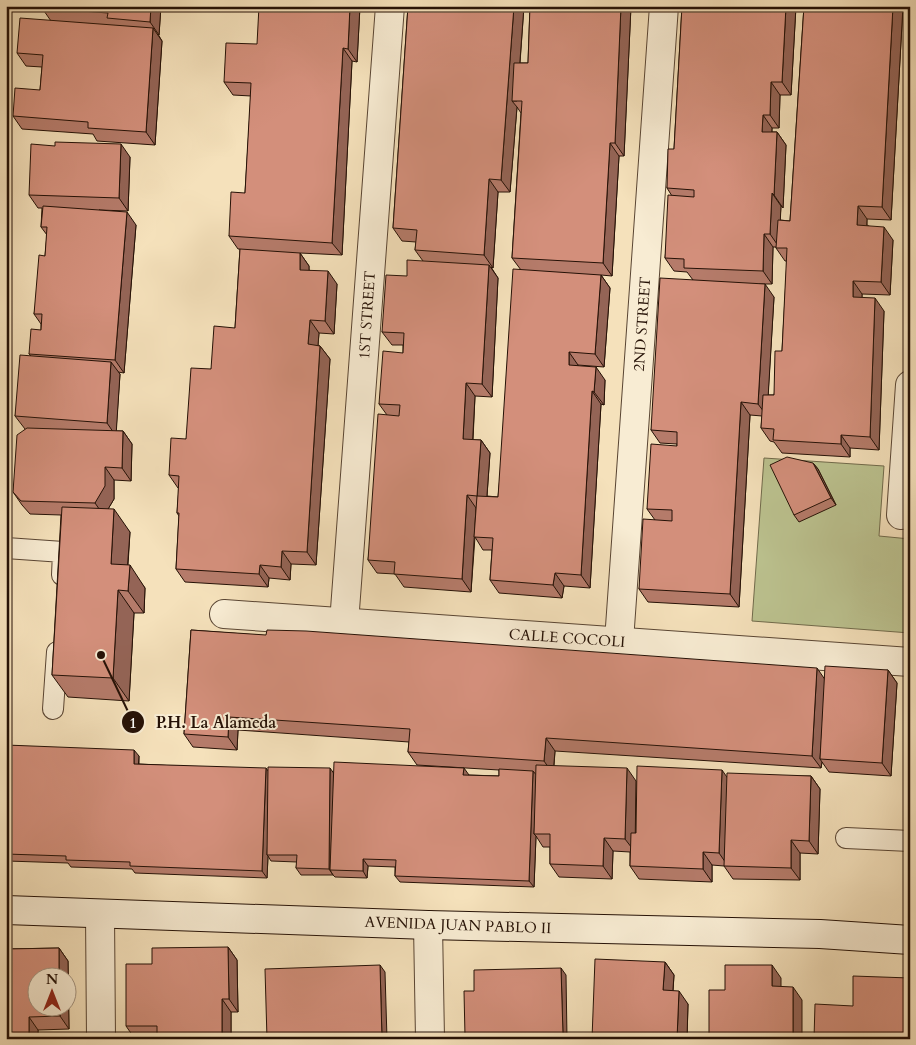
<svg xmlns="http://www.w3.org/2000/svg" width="916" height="1045" viewBox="0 0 916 1045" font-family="Cardo,serif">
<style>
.green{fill:#bcc390;stroke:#706a4b}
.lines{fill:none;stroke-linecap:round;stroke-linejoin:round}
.lane-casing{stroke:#594533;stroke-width:22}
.street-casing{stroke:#594533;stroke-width:30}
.secondary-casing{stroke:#251106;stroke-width:30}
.lane{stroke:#f8ecd3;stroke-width:20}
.street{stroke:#f8ecd3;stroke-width:28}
.secondary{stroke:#f8ecd3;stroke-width:28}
.wall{fill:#b57b6a;stroke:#251106;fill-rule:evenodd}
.shaded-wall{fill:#946456;stroke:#251106}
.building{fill:#d38f7b;stroke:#251106}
.labels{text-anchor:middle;stroke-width:4;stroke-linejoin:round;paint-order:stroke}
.street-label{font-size:15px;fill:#251106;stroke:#f8ecd3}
.leader{fill:none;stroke:#251106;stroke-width:2}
.callout-dot{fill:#251106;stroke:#f8ecd3;stroke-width:2}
.mark-label{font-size:15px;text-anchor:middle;font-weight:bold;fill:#fff}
.callout-label{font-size:16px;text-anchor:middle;font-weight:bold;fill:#251106;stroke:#f8ecd3;stroke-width:4;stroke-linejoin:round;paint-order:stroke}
</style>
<rect width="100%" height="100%" fill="#f5e1bb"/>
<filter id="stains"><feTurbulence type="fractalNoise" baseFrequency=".004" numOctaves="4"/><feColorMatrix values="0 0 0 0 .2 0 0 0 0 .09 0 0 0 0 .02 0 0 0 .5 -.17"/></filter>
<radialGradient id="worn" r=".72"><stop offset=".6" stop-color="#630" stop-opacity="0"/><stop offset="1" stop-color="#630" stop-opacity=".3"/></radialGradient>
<path class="green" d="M764,458L884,466L879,536L910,539V633L752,621Z"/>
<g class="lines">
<g class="lane-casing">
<g id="lane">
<path d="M6,548L63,552L62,575"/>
<path d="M53,709L57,652"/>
<path d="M846,838L910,841"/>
</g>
</g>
<g class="street-casing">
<g id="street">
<path d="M901,515L910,385"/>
<path d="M224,614L910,662"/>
<path d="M344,623L390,6"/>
<path d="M619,641L664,6"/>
<path d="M100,914L101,1039"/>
<path d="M428,925L430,1039"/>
</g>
</g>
<g class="secondary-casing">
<path id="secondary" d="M6,910L428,925L820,934L910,940"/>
</g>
<use href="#lane" class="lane"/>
<use href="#street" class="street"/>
<use href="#secondary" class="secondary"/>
</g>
<g class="wall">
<path d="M42,6H161L159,35L158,34L162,41L155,145L97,141L93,134L22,129L13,116L40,90L42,67L26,66L17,53L51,21L42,8Z"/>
<path d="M360,6L357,62L352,61L342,255L300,253L309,266V270L337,284L334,334L319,333L318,345L320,346L330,359L316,565L291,564L290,580L269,578L268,587L185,582L176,569L179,516L177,513L179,488H178L169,475L186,439L211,369L235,328L240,249H238L229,236L245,193L251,96L233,95L224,82L257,44Z"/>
<path d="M408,6H524L520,63H528L530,6H631L624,156H619L612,276L601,275L610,288L604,367L578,365V366L605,380L604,405L601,404L590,588L564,586L562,598L499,593L490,580L492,550H483L475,537L471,592L404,587L395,574L377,573L368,560L387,415L379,404L403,353V345H392L382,332L407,276L423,261L415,250L416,242L402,241L393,228ZM517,107L521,113L512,258L521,270L498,497L487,496L490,453L481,440H473L475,396L492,397L498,278L491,267L493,268L498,192H510Z"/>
<path d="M682,6H796L791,95H780L779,128H772V132H777L786,145L783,208L781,206L780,220L790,221L804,6H903L891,220L867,219V225L893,240L890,295L862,294V298L884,311L879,450L850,448V457L782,453L774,442L770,441L761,428L762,416L750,415L739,607L648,602L639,589L655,520L647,509L677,446V444L660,443L651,430L693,280L687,272L674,271L665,258L672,196L667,188L674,149ZM773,247H776V248L785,261H787L782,351L774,395H768L774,297L759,284H772Z"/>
<path d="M130,157L128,211L99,210L136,225L124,373L118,372L120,374L116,431H123L132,444L131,481L114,480V499L108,509L130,532L128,565L145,588L144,613H134L129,701L68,697L52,675L61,515L30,514L22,505L13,492L25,429L15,416L31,356L29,354L41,330V324L34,314L45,256L47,235L41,227L42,208H38L29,195Z"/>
<path d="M813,463L818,469L836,505L799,522L794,515Z"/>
<path d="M191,630L825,678L888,670L897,683L891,776L829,772L822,762L821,768L555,751L554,766L636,781L635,833L727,777L811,776L820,789L818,854L800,853V880L733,879L724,866L712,865V882L639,879L630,866V852L613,851L612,879L559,877L550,864V847H543L536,836L534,887L400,882L395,876V867L368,866L367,878L335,877L333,875H301L296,868L297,862L271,861L268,856L267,878L135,873L132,869L71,867L68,863L7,861L6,859V745L139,756V764L268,771L334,773L469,775L499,776V770L417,765L408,752L409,742L238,730L237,750L193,747L184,734Z"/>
<path d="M228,947L237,960L238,1012H231V1039H135L126,1026Z"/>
<path d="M59,948L68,961L69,1029L38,1030V1039H6V949Z"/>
<path d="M665,962L674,975L673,991L688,1004L687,1039H592Z"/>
</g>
<g class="shaded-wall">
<path d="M151,6H161L159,35L150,22Z"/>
<path d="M350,6H360L357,62L348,49Z"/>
<path d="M514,6H524L517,101H512L517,107L510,192L501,180Z"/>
<path d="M621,6H631L624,156L615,143Z"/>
<path d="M786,6H796L791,95L782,82Z"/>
<path d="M893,6H903L891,220L882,207Z"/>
<path d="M153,28L162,41L155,145L146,132Z"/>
<path d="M343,48L352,61L342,255L332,243Z"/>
<path d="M771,82L780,95L779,128L770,115Z"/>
<path d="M763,115L772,128L771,145L762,132Z"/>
<path d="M777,132L786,145L783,208L774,195Z"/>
<path d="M610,143L619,156L612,276L603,263Z"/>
<path d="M121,144L130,157L128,211L119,198Z"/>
<path d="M489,179L498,192L493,268L484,255Z"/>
<path d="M772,193L781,206L779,247L770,234Z"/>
<path d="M858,206L867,219L866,238L857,225Z"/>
<path d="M127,212L136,225L124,373L115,360Z"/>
<path d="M884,227L893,240L890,295L881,282Z"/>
<path d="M764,234L773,247L772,284L763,271Z"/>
<path d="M300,253L309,266V283L300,270Z"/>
<path d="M489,265L498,278L492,397L482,384Z"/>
<path d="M328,271L337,284L334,334L325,321Z"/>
<path d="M601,275L610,288L604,367L595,354Z"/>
<path d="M853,281L862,294V310L853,297Z"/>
<path d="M765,284L774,297L767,416L758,404Z"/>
<path d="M875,298L884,311L879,450L870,437Z"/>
<path d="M310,320L319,333L317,357L308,344Z"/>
<path d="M320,346L330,359L316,565L307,552Z"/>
<path d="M569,352L578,365V378L569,365Z"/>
<path d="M111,362L120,374L116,436L107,423Z"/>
<path d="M596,367L605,380L604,405L594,392Z"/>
<path d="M466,383L475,396L472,452L463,439Z"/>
<path d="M592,391L601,404L590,588L581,575Z"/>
<path d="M741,402L750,415L739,607L730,594Z"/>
<path d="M123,431L132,444L131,481L122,468Z"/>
<path d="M841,435L850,448V457L841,444Z"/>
<path d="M481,440L490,453L486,509L477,496Z"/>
<path d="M813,463L818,469L836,505L831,498Z"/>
<path d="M105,467L114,480V499L104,516L95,503Z"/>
<path d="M467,495L476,508L471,592L462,579Z"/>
<path d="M114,509L130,532L126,586L111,564Z"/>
<path d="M282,551L291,564L290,580L281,567Z"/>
<path d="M130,565L145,588L144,613L128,591Z"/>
<path d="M260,565L269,578L268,587L259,574Z"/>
<path d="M555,573L564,586L562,598L553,585Z"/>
<path d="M118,590L134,613L129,701L113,678Z"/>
<path d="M817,668L826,681L820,759L822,762L821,768L812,756Z"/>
<path d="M888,670L897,683L891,776L882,763Z"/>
<path d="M229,717L238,730L237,750L228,737Z"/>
<path d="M546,738L555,751L553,774L544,761Z"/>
<path d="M134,750L139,756L138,770L134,764Z"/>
<path d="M266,768L271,775L267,855L268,856L267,878L262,871Z"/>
<path d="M330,768L335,775L330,870L333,875L329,869Z"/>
<path d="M464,768L469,775L468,782L463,775Z"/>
<path d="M627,768L636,781L635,852L625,839Z"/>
<path d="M722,770L731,783L728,866L719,853Z"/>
<path d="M533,771L538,777L534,834L536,836L534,887L529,881Z"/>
<path d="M811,776L820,789L818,854L809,841Z"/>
<path d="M604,838L613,851L612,879L603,866Z"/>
<path d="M791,840L800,853V880L791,868Z"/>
<path d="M703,852L712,865V882L703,869Z"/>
<path d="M363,859L368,866L367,878L363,871Z"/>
<path d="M228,947L237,960L238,1012L229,999Z"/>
<path d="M59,948L68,961L69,1029L60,1016V1008H68V978H59Z"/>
<path d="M665,962L674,975L672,1003L663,990Z"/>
<path d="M380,965L385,972L387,1039H382Z"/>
<path d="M772,965L781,978V999L772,986Z"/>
<path d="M561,968L566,975L567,1039L563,1037Z"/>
<path d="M793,987L802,1000V1039H793Z"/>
<path d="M679,991L688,1004L687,1039H677Z"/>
<path d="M222,999L231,1012V1039H222Z"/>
<path d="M29,1017L38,1030V1039H31L29,1037Z"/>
</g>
<g class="building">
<path d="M42,6H151L150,22L107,18L108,13L42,8Z"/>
<path d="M259,6H350L348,49L343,48L332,243L229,236L231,192L245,193L251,83L224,82L226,43L257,44Z"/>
<path d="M408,6H514L501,180L489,179L484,255L415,250L417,230L393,228Z"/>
<path d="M530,6H621L615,143H610L603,263L512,258L522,101H512L514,63H528Z"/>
<path d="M682,6H786L782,82H771L770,115H763L762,132H777L774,195L772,193L770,234H764L763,271L684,268V259L665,258L668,195L694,197V190L667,188L668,149H674Z"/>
<path d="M804,6H893L882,207L858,206L857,225L884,227L881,282L853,281V297L875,298L870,437L841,435V444L773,440L774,429L761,428L763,395H774L775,351H782L787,248H776L778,220L790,221Z"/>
<path d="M20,18L153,28L146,132L88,128V122L13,116L15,88L40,90L43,55L17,53Z"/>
<path d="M55,142L121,144L119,198L29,195L31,144L55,146Z"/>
<path d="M43,206L127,212L115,360L29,354L31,329L41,330L42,314H34L39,255L45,256L47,227H41Z"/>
<path d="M240,249L300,253V270L328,271L325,321L310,320L308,344L320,346L307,552L282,551L281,567L260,565L259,574L176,569L179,513H177L179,476L169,475L171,438L186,439L191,368L211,369L214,326L235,328Z"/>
<path d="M407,260L489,265L482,384L466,383L463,439L481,440L477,496L467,495L462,579L394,574L395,562L368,560L378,414L399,416L400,405L379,404L383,351L403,353L404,333L382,332L386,275L407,276Z"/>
<path d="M513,269L601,275L595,354L569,352V365L596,367L594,392L592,391L581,575L555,573L553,585L490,580L493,538L474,537L477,496L498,497Z"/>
<path d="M660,278L765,284L758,404L741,402L730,594L639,589L643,519L672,521V510L647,509L651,444L677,446V432L651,430Z"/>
<path d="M20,355L111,362L107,423L15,416Z"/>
<path d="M27,428L123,431L122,468L105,467V486L95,503L21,501L13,492L17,435Z"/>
<path d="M787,457L813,463L831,498L794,515L770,465Z"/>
<path d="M62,507L114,509L111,564L130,565L128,591L118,590L113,678L52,675Z"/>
<path d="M191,630L266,635L267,630L306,631L817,668L812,756L546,738L544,761L408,752L410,729L229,717L228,737L184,734Z"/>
<path d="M825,666L888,670L882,763L820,759Z"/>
<path d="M6,745L134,750V764L266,768L262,871L130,866V862L66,860V856L6,854Z"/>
<path d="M334,762L464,768L463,775L499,776V769L533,771L529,881L395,876L396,860L363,859V871L330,870Z"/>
<path d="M536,765L627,768L625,839L604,838L603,866L550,864V834H534Z"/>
<path d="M637,766L722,770L719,853L703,852V869L630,866L631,833H636Z"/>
<path d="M268,767L330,768L329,869L296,868L297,855H267Z"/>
<path d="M727,773L811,776L809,841L791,840V868L724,866Z"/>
<path d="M228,947L229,999H222V1039H157V1026H126V964H152V948Z"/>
<path d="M59,948V978H38V1008H60V1016L29,1017V1037H6V949Z"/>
<path d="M595,959L665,962L663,990L679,991L677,1039L639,1037V1039H592Z"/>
<path d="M380,965L382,1039H267L265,969Z"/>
<path d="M725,965H772V986L793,987V1039H709V990H725Z"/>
<path d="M561,968L563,1034L465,1036L464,991H474V970Z"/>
<path d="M853,976L910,978V1039H814L815,1004L853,1006Z"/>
<path d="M570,1034V1039H464L463,1036Z"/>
</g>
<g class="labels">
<g class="street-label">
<text transform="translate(367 315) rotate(-86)" y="5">1ST STREET</text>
<text transform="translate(642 324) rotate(-86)" y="5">2ND STREET</text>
<text transform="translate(567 638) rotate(4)" y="5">CALLE COCOLI</text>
<text transform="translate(458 925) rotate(2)" y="5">AVENIDA JUAN PABLO II</text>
</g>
</g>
<path class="leader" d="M101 655L133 722"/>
<g class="callout-dot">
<circle cx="101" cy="655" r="5"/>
<circle cx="133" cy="722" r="12"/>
</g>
<g class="mark-label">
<text x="133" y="728">1</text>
</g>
<g class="callout-label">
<text x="216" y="728">P.H. La Alameda</text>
</g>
<rect width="916" height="1045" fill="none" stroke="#f5e1bb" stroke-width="25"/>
<rect x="8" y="8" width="901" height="1030" fill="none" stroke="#251106" stroke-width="2.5"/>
<rect x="12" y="12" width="891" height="1020" fill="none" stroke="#251106"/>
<g transform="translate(52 992)"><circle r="24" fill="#f8ecd3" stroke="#a49481"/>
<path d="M0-4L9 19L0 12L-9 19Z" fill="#8f2418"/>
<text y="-8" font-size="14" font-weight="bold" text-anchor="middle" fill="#251106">N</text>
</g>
<rect width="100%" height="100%" filter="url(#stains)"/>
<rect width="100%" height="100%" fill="url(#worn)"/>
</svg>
